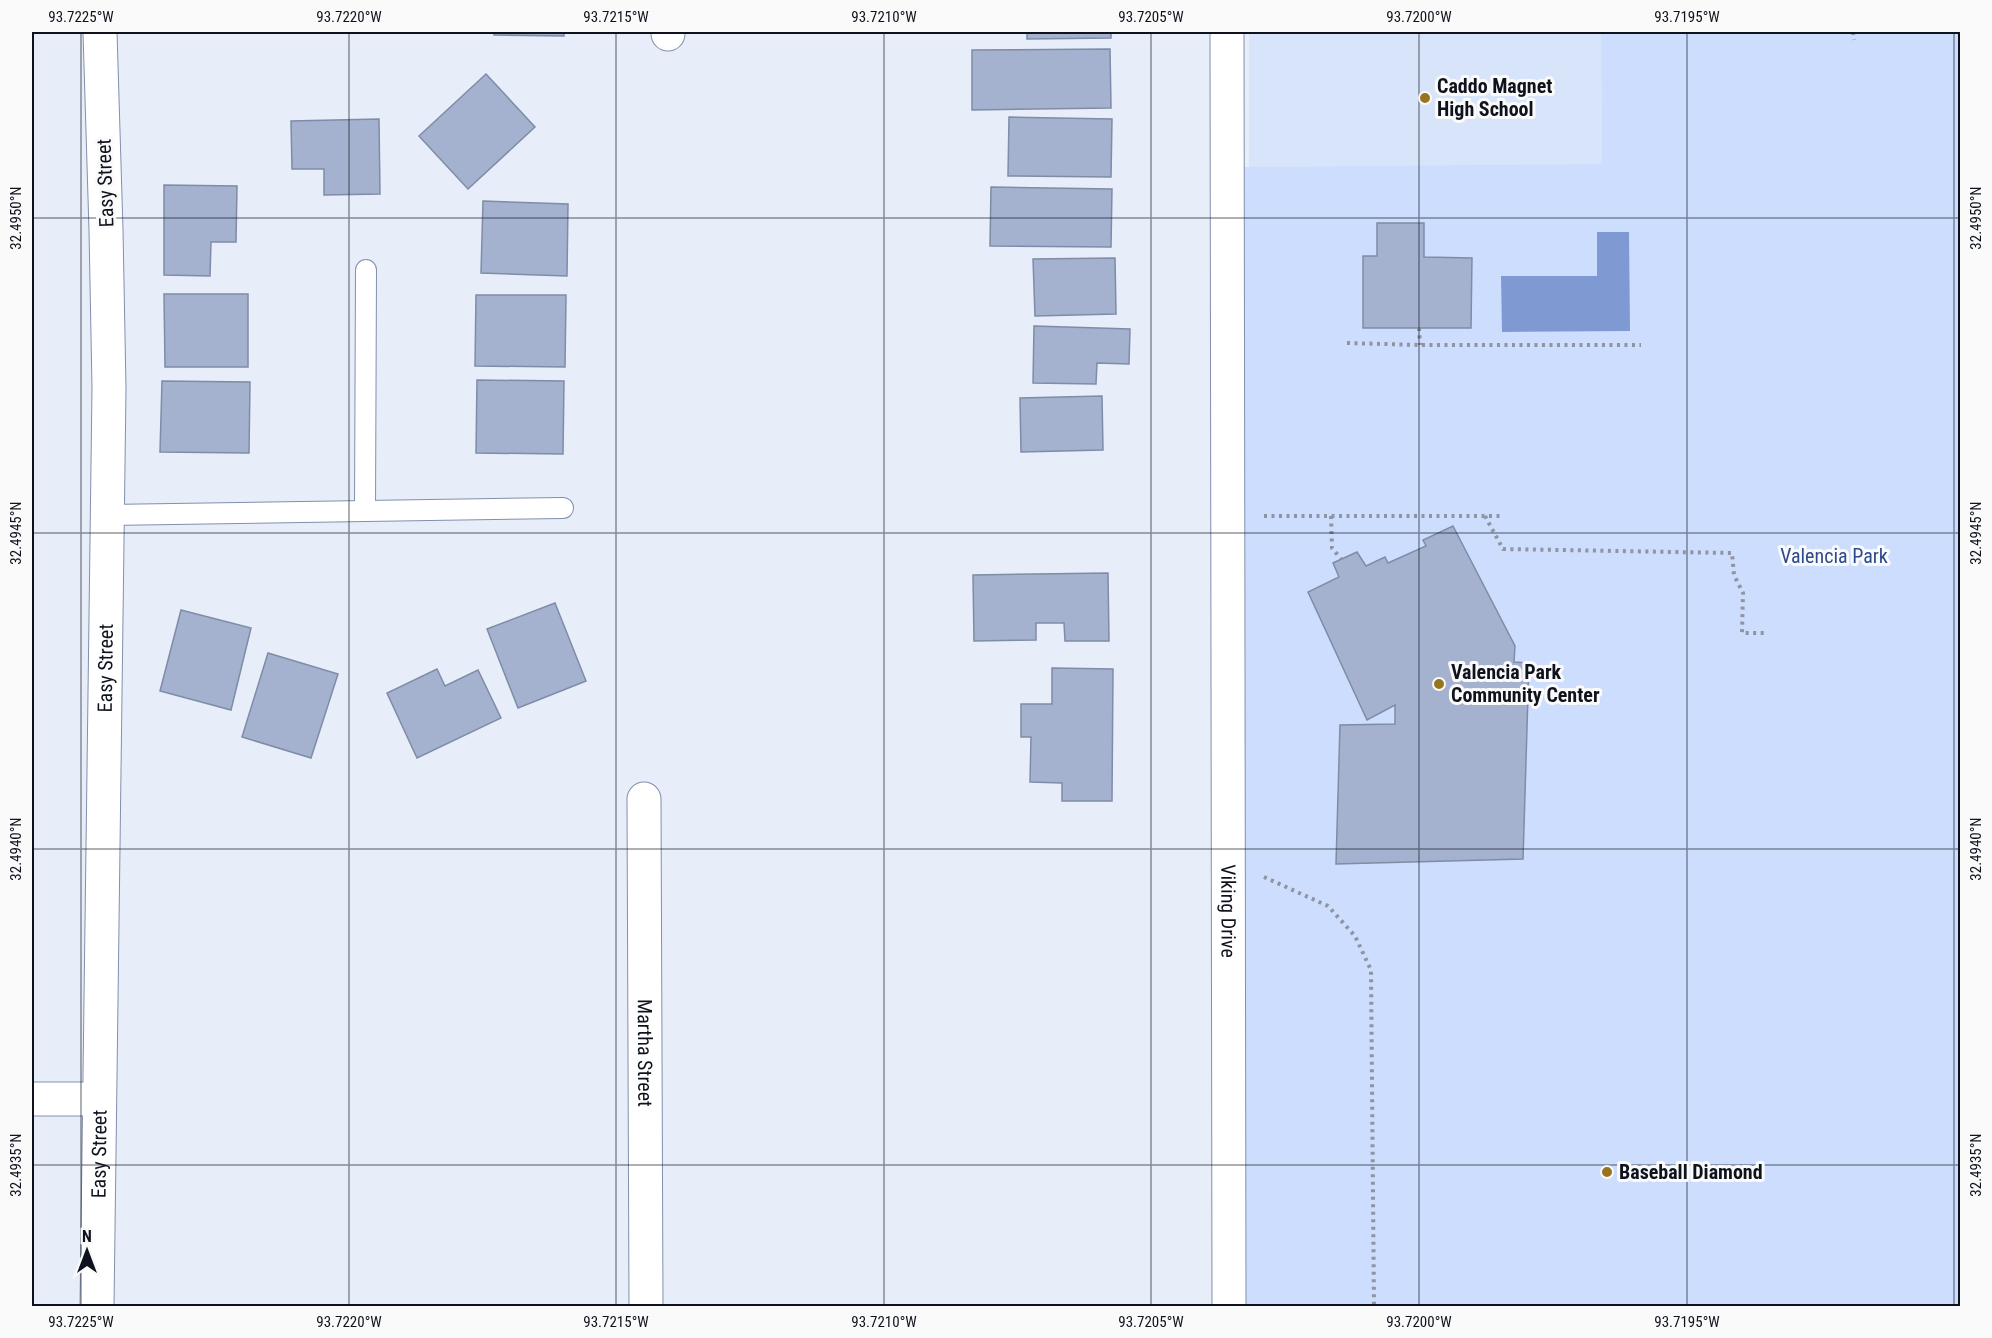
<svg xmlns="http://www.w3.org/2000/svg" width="1992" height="1338" viewBox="0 0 1992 1338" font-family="'Roboto Condensed',sans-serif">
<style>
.built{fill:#d8e4f9}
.green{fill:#ccddfe}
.water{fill:#7f9ad2}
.building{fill:#a4b2cf;stroke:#7e8ca7;stroke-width:1.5}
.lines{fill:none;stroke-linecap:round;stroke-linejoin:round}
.service-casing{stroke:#8290ac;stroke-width:22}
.minor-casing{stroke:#8290ac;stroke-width:35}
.path{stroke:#8f94a0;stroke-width:4;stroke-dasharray:3 4.5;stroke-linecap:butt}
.service{stroke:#fff;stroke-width:20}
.minor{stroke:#fff;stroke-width:33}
.ticks{fill:none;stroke:#0d121c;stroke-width:1.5;stroke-opacity:0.45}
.poi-dot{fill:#98741e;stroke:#fafafa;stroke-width:2}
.labels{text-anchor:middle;stroke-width:6;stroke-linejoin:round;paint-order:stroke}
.poi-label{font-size:20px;font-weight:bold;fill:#0d121c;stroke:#fafafa;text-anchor:start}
.street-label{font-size:20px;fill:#0d121c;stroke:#fafafa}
.park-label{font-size:20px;fill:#2c4a8e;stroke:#fafafa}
.neatline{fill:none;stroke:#0d121c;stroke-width:2}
.ticks-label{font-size:15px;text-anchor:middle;fill:#0d121c}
</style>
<rect width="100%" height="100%" fill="#e7edf9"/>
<path class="built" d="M1249,32H1601L1602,164L1249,167Z"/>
<path class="green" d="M1601,32H1960V1306H1229L1227,167L1602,164Z"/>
<path class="water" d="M1597,232H1629L1630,331L1502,332L1501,276H1597Z"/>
<g class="building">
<path d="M494,32H564V36L494,35Z"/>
<path d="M1027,32H1111V38L1027,39Z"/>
<path d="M1110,49L1111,108L972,110V50Z"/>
<path d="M486,74L535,127L468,189L419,136Z"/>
<path d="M1009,117L1112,119L1111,177L1008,176Z"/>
<path d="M379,119L380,194L324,195V169H292L291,121Z"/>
<path d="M164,185L237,186L236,242H211L210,276L164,275Z"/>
<path d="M991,187L1112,189L1111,247L990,246Z"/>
<path d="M483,201L568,204L567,276L481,273Z"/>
<path d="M1377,223H1424V257L1472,258L1471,328H1363V256H1377Z"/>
<path d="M1115,258L1116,314L1035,316L1033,259Z"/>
<path d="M164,294H248V367H165Z"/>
<path d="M476,295H566L565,367L475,366Z"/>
<path d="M1034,326L1130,329L1129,364L1097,363L1096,384L1033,383Z"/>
<path d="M477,380L564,381L563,454L476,453Z"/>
<path d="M162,381L250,382L249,453L160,452Z"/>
<path d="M1102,396L1103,450L1021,452L1020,398Z"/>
<path d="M1453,526L1515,646L1514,662L1529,663L1523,859L1336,864L1340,725L1395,724V705L1367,720L1308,592L1339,577L1333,563L1357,552L1366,566L1385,557L1388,563L1426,546L1423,540Z"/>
<path d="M1108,573L1109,641H1065L1064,623H1036V640L974,641L973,575Z"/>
<path d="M555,603L586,681L518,708L487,629Z"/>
<path d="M181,610L251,628L231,710L160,691Z"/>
<path d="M268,653L338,674L311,758L242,737Z"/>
<path d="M1052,668L1113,669L1112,801H1062V783L1030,782L1031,737H1021V704H1052Z"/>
<path d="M437,669L445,686L478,670L501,718L417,758L387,693Z"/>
</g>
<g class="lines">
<g class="service-casing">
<g id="service">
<path d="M365,511L366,270"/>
<path d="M107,515L563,508"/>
</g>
</g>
<g class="minor-casing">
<g id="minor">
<path d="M668,32V34"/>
<path id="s1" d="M1227,32L1229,1306"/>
<path id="s2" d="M644,799L646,1306"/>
<path d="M32,1099H99"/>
<path id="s3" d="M97,1306L109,388L106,230L100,32"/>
</g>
</g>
<g class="path">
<path d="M1853,32L1854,40"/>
<path d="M1419,328L1420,345"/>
<path d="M1347,343L1420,345H1641"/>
<path d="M1264,516H1504"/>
<path d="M1331,516L1332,548L1341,559"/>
<path d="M1485,516L1503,549L1732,553L1734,575L1743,593L1742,633H1766"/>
<path d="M1264,877L1328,906L1355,936L1371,970L1374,1306"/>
</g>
<use href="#service" class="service"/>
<use href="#minor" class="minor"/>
</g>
<path class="ticks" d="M81,32V1306M349,32V1306M616,32V1306M884,32V1306M1151,32V1306M1419,32V1306M1687,32V1306M1954,32V1306M32,218H1960M32,533H1960M32,849H1960M32,1165H1960"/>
<g class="poi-dot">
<circle cx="1425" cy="98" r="6"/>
<circle cx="1439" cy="684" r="6"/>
<circle cx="1607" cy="1172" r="6"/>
</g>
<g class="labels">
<g class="poi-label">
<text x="1437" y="93">Caddo Magnet<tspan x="1437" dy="23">High School</tspan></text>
<text x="1451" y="679">Valencia Park<tspan x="1451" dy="23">Community Center</tspan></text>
<text x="1619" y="1179">Baseball Diamond</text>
</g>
<g class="street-label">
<text transform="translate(105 183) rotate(-92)" y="7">Easy Street</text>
<text dy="7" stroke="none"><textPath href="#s3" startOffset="638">Easy Street</textPath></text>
<text dy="7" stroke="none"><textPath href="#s1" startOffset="879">Viking Drive</textPath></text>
<text dy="7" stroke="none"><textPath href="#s2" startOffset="254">Martha Street</textPath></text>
<text dy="7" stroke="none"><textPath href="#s3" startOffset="152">Easy Street</textPath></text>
</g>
<g class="park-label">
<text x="1834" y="563">Valencia Park</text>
</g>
</g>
<rect width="1992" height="1338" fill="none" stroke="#fafafa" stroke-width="66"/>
<g transform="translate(87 1251)" stroke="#fafafa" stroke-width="4.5" paint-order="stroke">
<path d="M0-4.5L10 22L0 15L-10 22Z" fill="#0d121c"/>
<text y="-9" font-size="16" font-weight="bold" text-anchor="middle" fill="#0d121c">N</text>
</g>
<rect x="33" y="33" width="1926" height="1272" class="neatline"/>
<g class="ticks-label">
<text x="81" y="22">93.7225°W</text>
<text x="349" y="22">93.7220°W</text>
<text x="616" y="22">93.7215°W</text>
<text x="884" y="22">93.7210°W</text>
<text x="1151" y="22">93.7205°W</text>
<text x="1419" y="22">93.7200°W</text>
<text x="1687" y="22">93.7195°W</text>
<text transform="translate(16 218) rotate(-90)" y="5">32.4950°N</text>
<text transform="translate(1976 218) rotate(-90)" y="5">32.4950°N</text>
<text transform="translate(16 533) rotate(-90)" y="5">32.4945°N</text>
<text transform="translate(1976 533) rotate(-90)" y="5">32.4945°N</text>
<text transform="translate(16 849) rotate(-90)" y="5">32.4940°N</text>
<text transform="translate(1976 849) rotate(-90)" y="5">32.4940°N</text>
<text transform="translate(16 1165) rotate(-90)" y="5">32.4935°N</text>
<text transform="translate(1976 1165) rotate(-90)" y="5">32.4935°N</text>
<text x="81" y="1327">93.7225°W</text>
<text x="349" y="1327">93.7220°W</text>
<text x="616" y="1327">93.7215°W</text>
<text x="884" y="1327">93.7210°W</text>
<text x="1151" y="1327">93.7205°W</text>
<text x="1419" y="1327">93.7200°W</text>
<text x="1687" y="1327">93.7195°W</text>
</g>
</svg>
